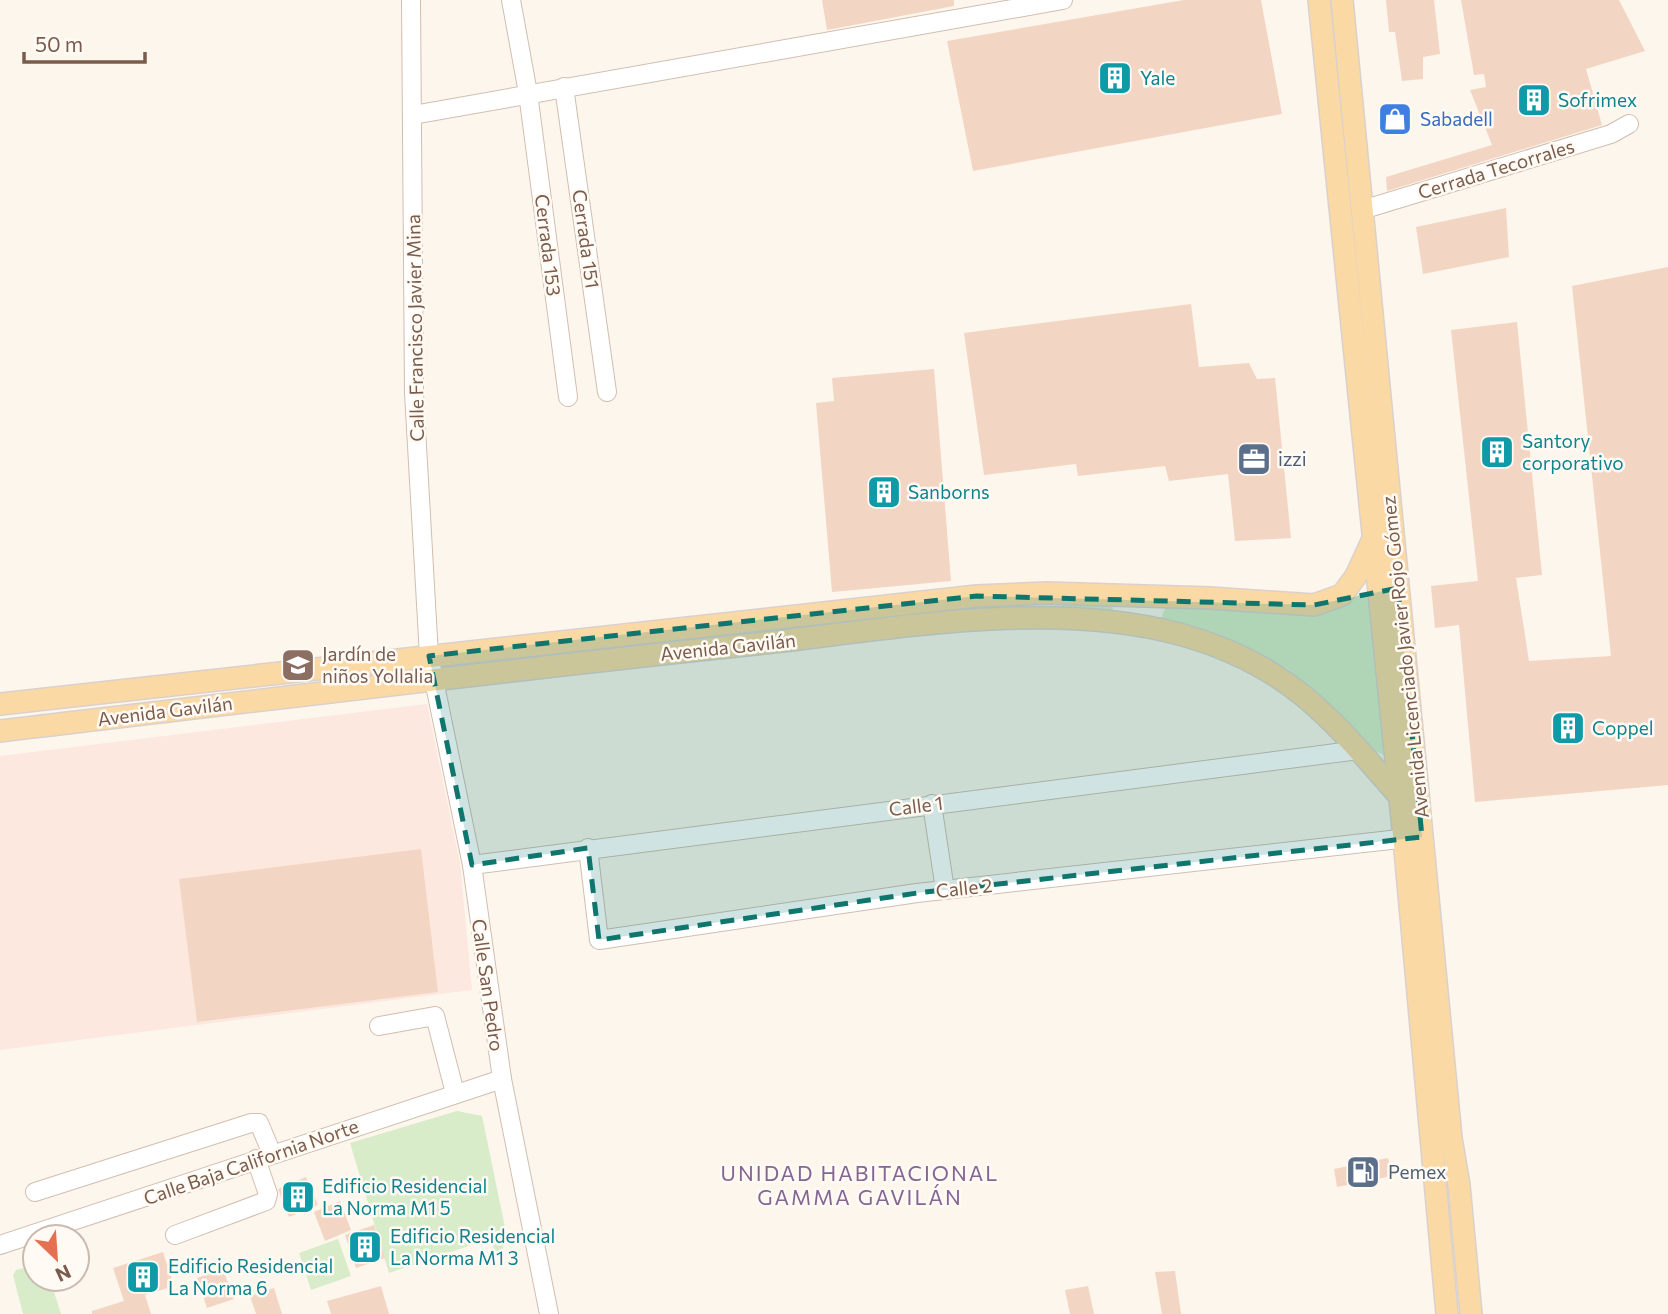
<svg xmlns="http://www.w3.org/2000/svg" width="1668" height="1314" viewBox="0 0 1668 1314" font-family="Commissioner,sans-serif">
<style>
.commercial{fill:#fde8e0}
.green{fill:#d8ecc9}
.building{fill:#f3d5c3}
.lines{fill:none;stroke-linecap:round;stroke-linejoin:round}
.minor-casing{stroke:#d1beb0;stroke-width:20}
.major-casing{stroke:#dad1cd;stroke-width:24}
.minor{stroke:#fff;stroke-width:18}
.major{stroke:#fbd9a5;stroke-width:21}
.marked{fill:#0f766e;fill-opacity:0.2;stroke:#0f766e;stroke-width:5;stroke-dasharray:14 9;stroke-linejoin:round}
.labels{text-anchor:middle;stroke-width:5;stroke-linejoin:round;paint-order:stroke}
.culture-label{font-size:19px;fill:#0d838f;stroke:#fffaf3;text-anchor:start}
.shop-label{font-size:19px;fill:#366cbe;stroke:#fffaf3;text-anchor:start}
.street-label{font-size:19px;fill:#7a5c4d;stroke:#fffaf3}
.service-label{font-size:19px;fill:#4e5e75;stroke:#fffaf3;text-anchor:start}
.education-label{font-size:19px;fill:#785e54;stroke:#fffaf3;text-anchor:start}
.neighbourhood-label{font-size:21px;letter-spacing:2px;fill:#846695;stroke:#fffaf3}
</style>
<rect width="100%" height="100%" fill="#fdf6ec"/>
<path class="commercial" d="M427,704L460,863L472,990L0,1050V756Z"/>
<g class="green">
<path d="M1369,594L1384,755L1363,746L1332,710L1288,669L1238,645L1160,621L1167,604Z"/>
<path d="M1102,605L1112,606L1115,615L443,670L441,662L974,607Z"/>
<path d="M457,1111L482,1116L507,1237L499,1258L489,1239L389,1273L350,1143Z"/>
<path d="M338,1239L351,1276L311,1290L299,1253Z"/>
<path d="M35,1265V1279H50L61,1314H23L13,1275L16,1270Z"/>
</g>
<g class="building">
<path d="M822,0H954V6L827,30Z"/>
<path d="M1184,0H1261L1282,114L973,171L947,41Z"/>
<path d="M1386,0H1434L1440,54L1423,57V79L1402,81L1395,32H1389Z"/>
<path d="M1461,0H1619L1645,51L1586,69L1602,125L1387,191L1386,177L1492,145L1470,90L1486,87L1484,74L1474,75Z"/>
<path d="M1401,106L1406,128L1390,131L1385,110Z"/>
<path d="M1506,208L1509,257L1423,274L1416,227Z"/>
<path d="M1668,267V785L1475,802L1459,625L1435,628L1431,586L1478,581L1451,330L1517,322L1542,575L1516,578L1529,661L1611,656L1572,286Z"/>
<path d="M1191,304L1199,367L1249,363L1257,379L1275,378L1291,538L1235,541L1228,474L1169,481L1165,466L1078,476L1076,464L984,475L964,333Z"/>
<path d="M934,369L951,581L832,592L816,403L834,401L832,378Z"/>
<path d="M421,849L438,992L197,1022L179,879Z"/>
<path d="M1388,1158L1392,1176L1337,1187L1334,1169Z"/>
<path d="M306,1177L318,1205L289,1217L278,1189Z"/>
<path d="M340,1201L351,1230L325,1241L314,1212Z"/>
<path d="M374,1225L385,1258L356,1268L345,1235Z"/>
<path d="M163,1252L174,1286L145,1295L151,1314H92V1311L124,1301L113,1268Z"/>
<path d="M223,1269L234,1299L207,1308L197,1278Z"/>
<path d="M1175,1271L1181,1314H1162L1155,1272Z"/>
<path d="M381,1286L389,1314H331L327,1301Z"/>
<path d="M1088,1286L1094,1314H1070L1065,1290Z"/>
<path d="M274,1288L282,1314H256L250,1296Z"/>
</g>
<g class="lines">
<g class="minor-casing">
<g id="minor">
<path d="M411,0L414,393L429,656L472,865L502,1079L549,1314"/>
<path d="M511,0L528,93L568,397"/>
<path d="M564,87L607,392"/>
<path d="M413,115L1063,0"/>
<path d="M1362,210L1611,134L1629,124"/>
<path d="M932,804L945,890"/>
<path d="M588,848L599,940L917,893L1417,837"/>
<path d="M472,865L1359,750"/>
<path d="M379,1026L435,1016L455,1093"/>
<path d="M35,1192L251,1123H259L272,1154"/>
<path d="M175,1235L266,1201L268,1194L256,1159"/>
<path d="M0,1245L502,1079"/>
</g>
</g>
<g class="major-casing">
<g id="major">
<path d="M1319,0L1404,839L1447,1314"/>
<path d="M1342,0L1451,1138L1459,1185L1471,1314"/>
<path d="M0,704L977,596L1047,593L1210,598L1314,605L1342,595L1356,576L1373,539"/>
<path d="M0,731C249,702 497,671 746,645C883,631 1044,598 1179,634C1286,663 1330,716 1399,796"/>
</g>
</g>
<use href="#minor" class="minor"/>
<use href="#major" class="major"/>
</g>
<path class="marked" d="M1398,588L1422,837L917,893L599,940L588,848L472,865L429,656L977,596L1314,605Z"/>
<defs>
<g id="building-square" transform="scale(1.75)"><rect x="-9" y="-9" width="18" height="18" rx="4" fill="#0f9aa8" stroke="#fffaf3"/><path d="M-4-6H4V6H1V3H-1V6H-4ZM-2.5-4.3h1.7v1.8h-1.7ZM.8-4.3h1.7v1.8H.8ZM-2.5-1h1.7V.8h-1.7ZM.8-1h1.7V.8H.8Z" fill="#fff"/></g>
<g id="shop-square" transform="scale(1.75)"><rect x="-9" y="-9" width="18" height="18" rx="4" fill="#3f7fe0" stroke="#fffaf3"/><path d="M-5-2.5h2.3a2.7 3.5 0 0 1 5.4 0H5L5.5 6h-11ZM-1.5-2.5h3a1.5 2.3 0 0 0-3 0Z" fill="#fff"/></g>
<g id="office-square" transform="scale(1.75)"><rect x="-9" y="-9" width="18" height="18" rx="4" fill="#5c6f8a" stroke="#fffaf3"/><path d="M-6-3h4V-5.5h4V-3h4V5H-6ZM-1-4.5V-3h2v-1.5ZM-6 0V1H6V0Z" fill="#fff"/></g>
<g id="school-square" transform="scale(1.75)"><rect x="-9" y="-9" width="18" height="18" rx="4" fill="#8d6e63" stroke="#fffaf3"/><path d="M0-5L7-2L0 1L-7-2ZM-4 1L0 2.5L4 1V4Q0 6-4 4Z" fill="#fff"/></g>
<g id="fuel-square" transform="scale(1.75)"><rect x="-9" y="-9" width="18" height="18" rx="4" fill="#5c6f8a" stroke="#fffaf3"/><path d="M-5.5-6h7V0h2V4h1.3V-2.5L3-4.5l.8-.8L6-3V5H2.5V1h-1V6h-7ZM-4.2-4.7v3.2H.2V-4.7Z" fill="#fff"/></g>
</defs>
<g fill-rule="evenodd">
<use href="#building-square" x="1115" y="78"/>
<use href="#building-square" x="1534" y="100"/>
<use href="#shop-square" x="1395" y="119"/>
<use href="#building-square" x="1497" y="452"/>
<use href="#office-square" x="1254" y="459"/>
<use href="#building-square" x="884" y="492"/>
<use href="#school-square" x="298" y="665"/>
<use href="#building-square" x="1568" y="728"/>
<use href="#fuel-square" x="1363" y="1172"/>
<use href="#building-square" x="298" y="1197"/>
<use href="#building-square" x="365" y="1247"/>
<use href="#building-square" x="143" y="1277"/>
</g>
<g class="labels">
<g class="culture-label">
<text x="1140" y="85">Yale</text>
<text x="1558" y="107">Sofrimex</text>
<text x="1522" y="448">Santory<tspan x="1522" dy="22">corporativo</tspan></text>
<text x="908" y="499">Sanborns</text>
<text x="1592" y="735">Coppel</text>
<text x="322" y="1193">Edificio Residencial<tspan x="322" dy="22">La Norma M1 5</tspan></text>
<text x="390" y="1243">Edificio Residencial<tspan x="390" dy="22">La Norma M1 3</tspan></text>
<text x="168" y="1273">Edificio Residencial<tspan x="168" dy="22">La Norma 6</tspan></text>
</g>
<g class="shop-label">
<text x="1420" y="126">Sabadell</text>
</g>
<g class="street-label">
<text transform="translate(1496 169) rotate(-17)" y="7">Cerrada Tecorrales</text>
<text transform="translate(586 239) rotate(82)" y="7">Cerrada 151</text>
<text transform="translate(548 245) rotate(83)" y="7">Cerrada 153</text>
<text transform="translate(415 328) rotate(-91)" y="7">Calle Francisco Javier Mina</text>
<text transform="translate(728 647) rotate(-6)" y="7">Avenida Gavilán</text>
<text transform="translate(1405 657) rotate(-96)" y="7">Avenida Licenciado Javier Rojo Gómez</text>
<text transform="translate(165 711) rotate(-7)" y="7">Avenida Gavilán</text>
<text transform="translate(916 806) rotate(-7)" y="7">Calle 1</text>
<text transform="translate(964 888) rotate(-6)" y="7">Calle 2</text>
<text transform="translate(488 985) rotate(82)" y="7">Calle San Pedro</text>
<text transform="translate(251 1162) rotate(-19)" y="7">Calle Baja California Norte</text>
</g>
<g class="service-label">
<text x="1278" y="466">izzi</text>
<text x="1388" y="1179">Pemex</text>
</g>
<g class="education-label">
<text x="322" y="661">Jardín de<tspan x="322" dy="22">niños Yollalia</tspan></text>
</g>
<g class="neighbourhood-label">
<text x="860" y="1181">UNIDAD HABITACIONAL<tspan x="860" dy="24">GAMMA GAVILÁN</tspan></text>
</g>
</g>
<g transform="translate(56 1258) rotate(155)"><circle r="33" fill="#fffaf3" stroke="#cabbb1" stroke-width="2"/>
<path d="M0-5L12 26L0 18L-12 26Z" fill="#e76f51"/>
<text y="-10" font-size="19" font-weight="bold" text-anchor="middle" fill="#7a5c4d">N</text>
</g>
<path d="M24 52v10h121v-10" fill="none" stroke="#7a5c4d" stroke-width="3.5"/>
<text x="35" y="52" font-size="21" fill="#7a5c4d" stroke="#fffaf3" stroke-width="5" paint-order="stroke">50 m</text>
</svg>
